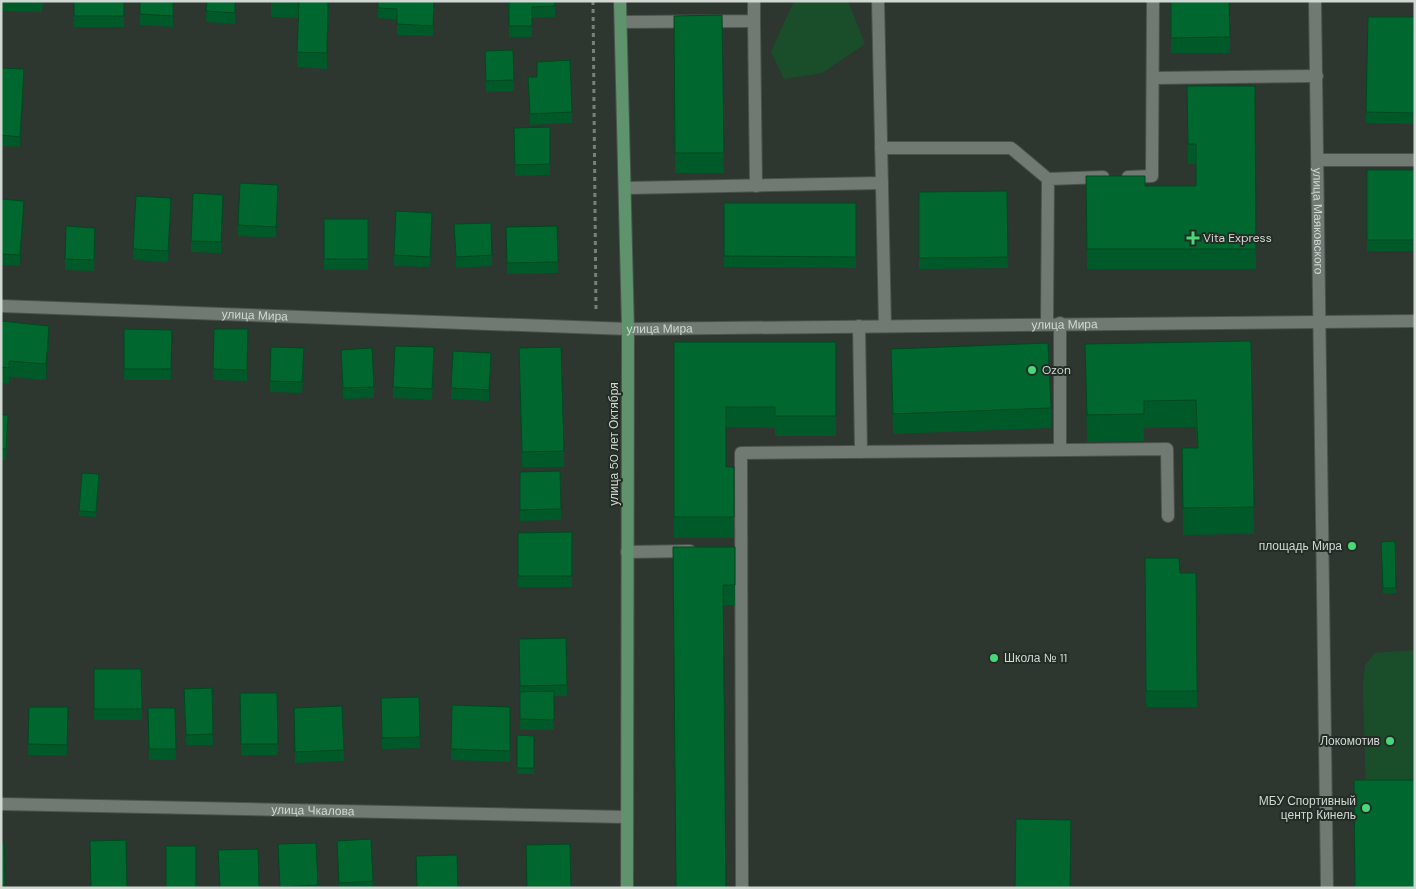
<svg xmlns="http://www.w3.org/2000/svg" width="1416" height="889" viewBox="0 0 1416 889" font-family="'DM Sans',sans-serif">
<style>
.green{fill:#1a4e2a}
.lines{fill:none;stroke-linecap:round;stroke-linejoin:round}
.minor-casing{stroke:#4a524b;stroke-width:14}
.major-casing{stroke:#4a524b;stroke-width:14}
.path{stroke:#78807a;stroke-width:3;stroke-dasharray:4 4;stroke-linecap:butt}
.minor{stroke:#707a72;stroke-width:12}
.major{stroke:#5e936c;stroke-width:12}
.wall{fill:#005928}
.shaded-wall{fill:#004820}
.building{fill:#00672e;stroke:#004820}
.poi-dot{fill:#49d778;stroke:#232c25;stroke-width:2}
.labels{text-anchor:middle;stroke-width:4;stroke-linejoin:round;paint-order:stroke}
.street-label{font-size:12px;fill:#d1d7d2;stroke:#232c25}
.poi-label{font-size:12px;fill:#d1d7d2;stroke:#232c25;text-anchor:start}
</style>
<rect width="100%" height="100%" fill="#2d362f"/>
<g class="green">
<path d="M794,1H848L865,44L822,73L784,79L771,52Z"/>
<path d="M1415,650V796H1366L1363,687L1365,665L1375,653Z"/>
</g>
<g class="lines">
<g class="minor-casing">
<g id="minor">
<path d="M878,1L885,326"/>
<path id="s1" d="M1315,1L1327,888"/>
<path d="M754,21L756,186"/>
<path d="M621,22L754,21V1"/>
<path d="M1154,78L1317,76"/>
<path d="M881,148H1011L1048,179"/>
<path d="M1318,160H1415"/>
<path d="M1128,177L1152,176L1153,1"/>
<path d="M626,188L882,183"/>
<path id="s2" d="M1,306L628,329L1415,321"/>
<path d="M1060,323V450"/>
<path d="M1047,324L1048,179L1103,177"/>
<path d="M859,326L861,452"/>
<path d="M627,552L690,551"/>
<path id="s3" d="M1,804L626,817"/>
<path d="M742,888L741,453L1167,449L1168,516"/>
</g>
</g>
<g class="major-casing">
<path id="major" d="M620,1L628,329L627,888"/>
</g>
<path class="path" d="M593,1L596,310"/>
<use href="#minor" class="minor"/>
<use href="#major" class="major"/>
</g>
<g class="wall">
<path d="M1,1H43L42,12L1,11Z"/>
<rect x="74" y="1" width="50" height="26"/>
<path d="M140,1H173V27L140,25Z"/>
<path d="M207,1H235V24L206,22Z"/>
<path d="M271,1H329L327,69L297,67L298,18L271,17Z"/>
<path d="M378,1H434L433,36L397,35V20L378,18Z"/>
<path d="M508,1H555V17L532,18V37H509Z"/>
<path d="M1171,1H1229L1230,53H1171Z"/>
<path d="M722,15L724,173H675L674,16Z"/>
<path d="M1368,17H1415V124L1366,123Z"/>
<path d="M485,62L514,80V91L486,92Z"/>
<path d="M1,68L24,80L20,147L1,146Z"/>
<path d="M528,77L572,112V123L530,125Z"/>
<path d="M1187,86H1255L1256,269H1087L1086,176L1145,186H1196V164H1188Z"/>
<path d="M550,127V175L515,176L514,128Z"/>
<rect x="1367" y="170" width="48" height="81"/>
<path d="M1007,191L1008,268L919,269V192Z"/>
<path d="M278,196L276,238L238,236V225Z"/>
<path d="M1,199L24,212L20,266L1,265Z"/>
<path d="M724,203H856V268L724,267Z"/>
<path d="M223,206L221,253L191,252V241Z"/>
<path d="M171,209L168,262L133,260V249Z"/>
<rect x="324" y="219" width="44" height="51"/>
<path d="M432,224L430,267L394,266V255Z"/>
<path d="M454,224L492,255V266L456,268Z"/>
<path d="M557,226L558,273L507,274L506,227Z"/>
<path d="M95,239L94,271L65,270V259Z"/>
<path d="M1,321L49,342L46,380L9,377V384L1,383Z"/>
<path d="M124,329L172,330L171,380H124Z"/>
<path d="M214,329H248L247,381L213,380Z"/>
<path d="M1251,341L1254,534L1183,535L1182,448H1197L1196,427L1144,428V441L1087,442L1085,344Z"/>
<path d="M674,342H836V436H775V428L726,427V467H734V538H674Z"/>
<path d="M519,348L564,451V467H522Z"/>
<path d="M891,349L1051,408V428L893,434Z"/>
<path d="M434,358L432,400L393,398V387Z"/>
<path d="M304,359L302,393L270,392V381Z"/>
<path d="M341,361L374,387V398L343,399Z"/>
<path d="M491,364L489,401L451,399V388Z"/>
<path d="M1,415L8,426L6,460H1Z"/>
<path d="M520,472L561,509V520L520,521Z"/>
<path d="M99,474L96,517L79,516V511Z"/>
<path d="M572,532V587H518V533Z"/>
<path d="M1395,541L1396,593L1383,594L1381,542Z"/>
<path d="M673,547H735V605H724Z"/>
<path d="M1145,558L1180,573H1196L1197,707H1146Z"/>
<path d="M519,650L567,685V696H554V730H520V692Z"/>
<path d="M94,669H141L142,720H94Z"/>
<path d="M212,688L213,745H186L184,700Z"/>
<path d="M240,693H277L278,755H241Z"/>
<path d="M419,697L420,748L382,749L381,698Z"/>
<path d="M452,705L510,707V762L451,760Z"/>
<path d="M29,707H68L67,756L28,755Z"/>
<path d="M148,708H175L176,760H149Z"/>
<path d="M294,719L344,750V761L295,763Z"/>
<path d="M517,735L534,736V774H517Z"/>
<path d="M337,841L373,881V888H339Z"/>
<path d="M1,842L5,885V888H1Z"/>
<path d="M316,843L318,888H280L278,844Z"/>
</g>
<g class="shaded-wall">
<path d="M328,1H329L327,69V53Z"/>
<path d="M24,69V80L20,147V137Z"/>
<path d="M278,185V196L276,238V227Z"/>
<path d="M171,198V209L168,262V251Z"/>
<path d="M24,201V212L20,266V255Z"/>
<path d="M49,326V342L46,380V364Z"/>
<path d="M491,353V364L489,401V390Z"/>
</g>
<g class="building">
<rect x="74" y="1" width="50" height="15"/>
<path d="M140,1H173V16L140,14Z"/>
<path d="M207,1H235V13L206,11Z"/>
<path d="M271,1H328L327,53L297,52L299,2Z"/>
<path d="M378,1H434L433,26L397,24V9L378,8Z"/>
<path d="M509,1H555V6L532,7V26H509Z"/>
<path d="M1171,1H1229L1230,37L1171,38Z"/>
<path d="M722,15L724,153H675L674,16Z"/>
<path d="M1368,17H1415V113L1366,112Z"/>
<path d="M513,50L514,80L486,81L485,51Z"/>
<path d="M570,60L572,112L530,114L528,77H537V62Z"/>
<path d="M1,68L24,69L20,137L1,135Z"/>
<path d="M1187,86H1255L1256,249H1087L1086,176H1145V186H1196V144H1188Z"/>
<path d="M550,127V164L515,165L514,128Z"/>
<rect x="1367" y="170" width="48" height="70"/>
<path d="M240,183L278,185L276,227L238,225Z"/>
<path d="M1007,191L1008,257L919,258V192Z"/>
<path d="M193,193L223,195L221,242L191,241Z"/>
<path d="M136,196L171,198L168,251L133,249Z"/>
<path d="M1,199L24,201L20,255L1,254Z"/>
<path d="M724,203H856V257L724,256Z"/>
<path d="M396,211L432,213L430,257L394,255Z"/>
<rect x="324" y="219" width="44" height="40"/>
<path d="M491,223L492,255L456,257L454,224Z"/>
<path d="M66,226L95,228L94,260L65,259Z"/>
<path d="M557,226L558,262L507,263L506,227Z"/>
<path d="M1,321L49,326L46,364L9,361V368L1,367Z"/>
<path d="M124,329L172,330L171,369H124Z"/>
<path d="M214,329H248L247,370L213,369Z"/>
<path d="M1251,341L1254,507L1183,508L1182,448H1198L1196,400L1144,401V414L1087,415L1085,344Z"/>
<path d="M674,342H836V416H775V407H726V467H734V517H674Z"/>
<path d="M1048,343L1051,408L893,414L891,349Z"/>
<path d="M395,346L434,347L432,389L393,387Z"/>
<path d="M271,347L304,348L302,382L270,381Z"/>
<path d="M561,347L564,451L522,452L519,348Z"/>
<path d="M372,348L374,387L343,388L341,350Z"/>
<path d="M453,351L491,353L489,390L451,388Z"/>
<path d="M1,415H8L6,449H1Z"/>
<path d="M560,471L561,509L520,510V472Z"/>
<path d="M82,473L99,474L96,512L79,511Z"/>
<path d="M572,532V576H518V533Z"/>
<path d="M1395,541L1396,588H1383L1381,542Z"/>
<path d="M673,547H735V585H723L726,888H676Z"/>
<path d="M1145,558H1179L1180,573H1196L1197,691H1146Z"/>
<path d="M566,638L567,685L520,686L519,639Z"/>
<path d="M94,669H141L142,709H94Z"/>
<path d="M212,688L213,734L186,735L184,689Z"/>
<path d="M554,691V720L520,719V692Z"/>
<path d="M240,693H277L278,744H241Z"/>
<path d="M419,697L420,737L382,738L381,698Z"/>
<path d="M452,705L510,707V751L451,749Z"/>
<path d="M342,706L344,750L295,752L294,708Z"/>
<path d="M29,707H68L67,745L28,744Z"/>
<path d="M148,708H175L176,749H149Z"/>
<path d="M517,735L534,736V768H517Z"/>
<path d="M1354,780H1415V888H1355Z"/>
<path d="M1016,819L1071,820L1070,888H1015Z"/>
<path d="M371,839L373,881L339,883L337,841Z"/>
<path d="M126,840L127,888H91L90,841Z"/>
<path d="M1,842H4L5,885H1Z"/>
<path d="M316,843L318,885L280,887L278,844Z"/>
<path d="M570,844L571,888H527L526,845Z"/>
<rect x="166" y="846" width="30" height="42"/>
<path d="M258,849L259,888H220L218,850Z"/>
<path d="M457,855L458,888H417L416,856Z"/>
</g>
<g class="poi-dot">
<path d="M1190.5 230.5h5v5h5v5h-5v5h-5v-5h-5v-5h5z"/>
<circle cx="1032" cy="370" r="5"/>
<circle cx="1352" cy="546" r="5"/>
<circle cx="994" cy="658" r="5"/>
<circle cx="1390" cy="741" r="5"/>
<circle cx="1366" cy="808" r="5"/>
</g>
<g class="labels">
<g class="street-label">
<text dy="4" stroke="none"><textPath href="#s1" startOffset="220">улица Маяковского</textPath></text>
<text dy="4" stroke="none"><textPath href="#s2" startOffset="254">улица Мира</textPath></text>
<text dy="4" stroke="none"><textPath href="#s2" startOffset="1064">улица Мира</textPath></text>
<text dy="4" stroke="none"><textPath href="#s2" startOffset="659">улица Мира</textPath></text>
<text transform="translate(614 444) rotate(-90)" y="4">улица 50 лет Октября</text>
<text dy="4" stroke="none"><textPath href="#s3" startOffset="312">улица Чкалова</textPath></text>
</g>
<g class="poi-label">
<text x="1203" y="242">Vita Express</text>
<text x="1042" y="374">Ozon</text>
<text x="1342" y="550" text-anchor="end">площадь Мира</text>
<text x="1004" y="662">Школа № 11</text>
<text x="1380" y="745" text-anchor="end">Локомотив</text>
<text x="1356" y="805" text-anchor="end">МБУ Спортивный<tspan x="1356" dy="14">центр Кинель</tspan></text>
</g>
</g>
<rect width="1416" height="889" fill="none" stroke="#d1d7d2" stroke-width="5"/>
</svg>
